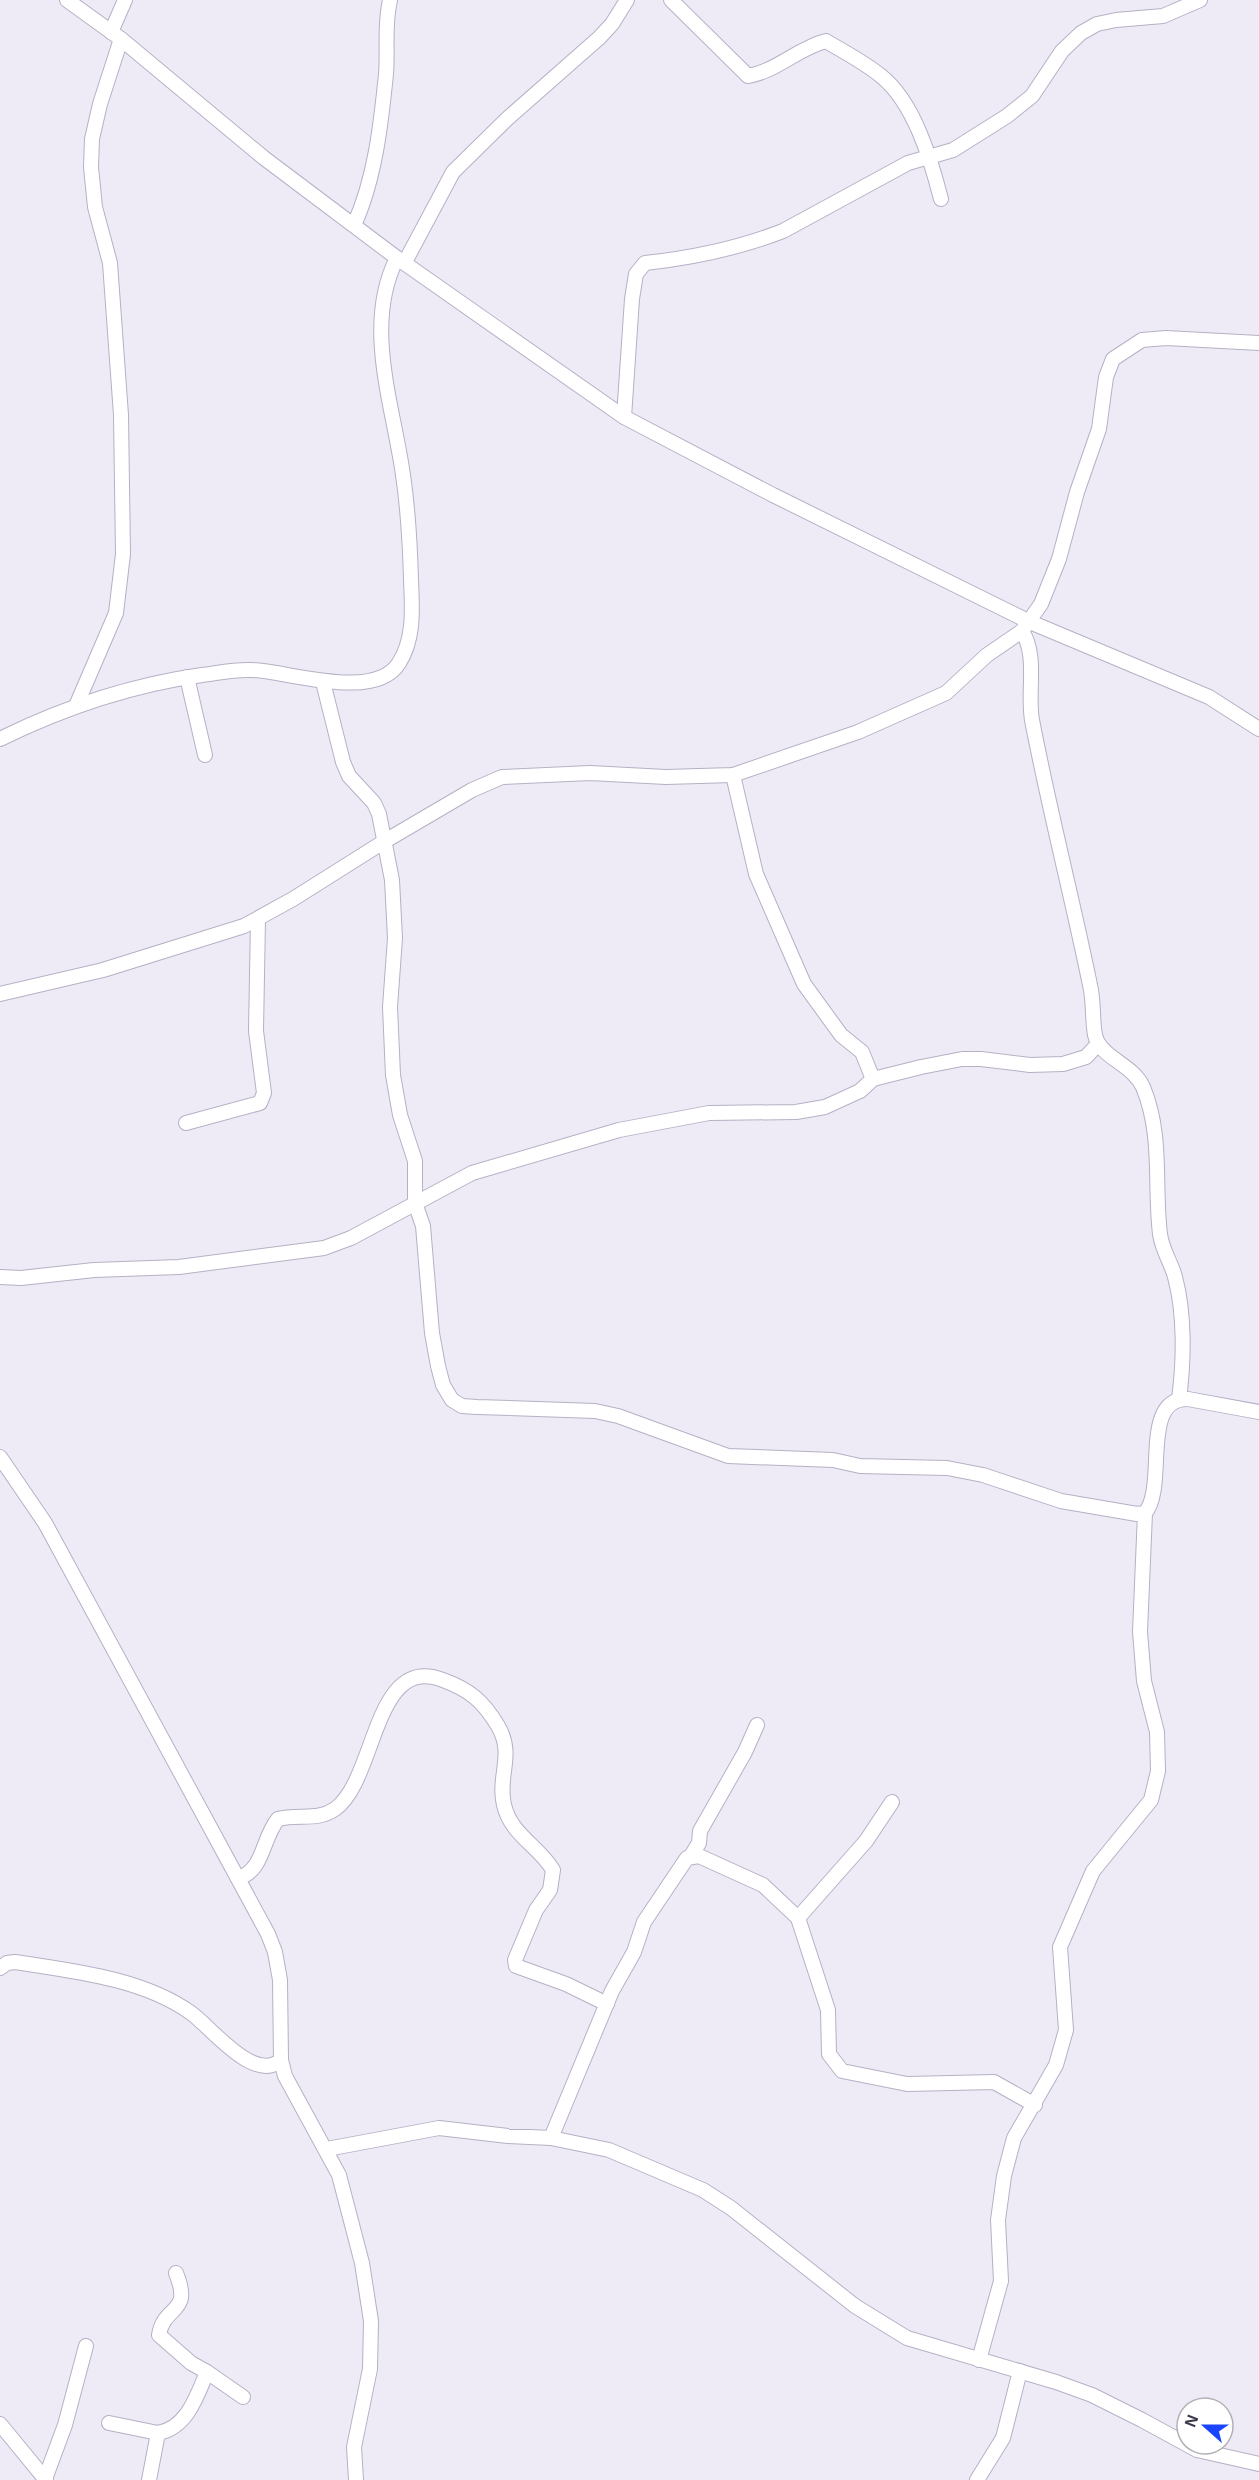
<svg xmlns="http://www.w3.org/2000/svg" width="1259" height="2480" viewBox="0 0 1259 2480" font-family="Arial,sans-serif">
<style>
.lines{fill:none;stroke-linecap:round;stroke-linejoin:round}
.minor-casing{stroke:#b6b0c5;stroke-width:16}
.minor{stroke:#fff;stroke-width:14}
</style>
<rect width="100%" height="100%" fill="#efebf6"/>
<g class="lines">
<g class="minor-casing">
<g id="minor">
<path d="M67,0L121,39L264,158L397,258L624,417L773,495L1030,622L1209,697L1259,729"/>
<path d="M671,0L748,76C777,71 798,48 826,41C844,52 864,62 881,76C914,102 931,160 941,199"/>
<path d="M111,32L125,0"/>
<path d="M354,225C375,179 381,124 386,74C388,50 384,25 390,0"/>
<path d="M405,262L453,172L508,118L599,38L612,24L627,0"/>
<path d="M624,417L632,299L636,274L645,263C692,258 739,248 783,231L908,163L953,150L1007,116L1032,96L1062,51L1081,33L1097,24L1116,20L1163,16L1200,0"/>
<path d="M1022,631C1038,656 1027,692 1032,720C1049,809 1072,897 1090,985C1094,1001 1092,1019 1095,1035C1100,1058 1133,1064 1143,1087C1163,1135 1154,1185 1160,1234C1162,1250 1171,1262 1175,1277C1185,1314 1184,1361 1179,1399"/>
<path d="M187,677L205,755"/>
<path d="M323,682L343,762L349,776L374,803L379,814L392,880L395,938L390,1007L393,1075L400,1115L415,1161V1203L423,1226L432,1333L438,1366L443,1385L452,1400L462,1406L477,1407L595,1411L618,1416L728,1456L833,1460L860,1466L947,1468L983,1475L1061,1501L1137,1514L1145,1513C1168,1486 1139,1398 1188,1399L1259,1412"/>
<path d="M76,706L116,613L123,554L121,415L110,263L95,207L91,167L92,139L100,104L121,39"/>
<path d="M0,739C65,707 131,685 202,675C218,673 235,669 252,670C287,671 375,702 399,663C415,638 412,607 411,579C410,544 408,509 403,475C393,404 363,325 397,258"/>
<path d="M733,775L756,874L804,984L841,1035L862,1052L873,1079"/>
<path d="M0,994L103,970L244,926L293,899L385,841L472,790L502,777L590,773L666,777L733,775L858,732L946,693L987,655L1022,631L1041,604L1059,559L1077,492L1099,429L1106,377L1113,359L1142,340L1166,338L1259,343"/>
<path d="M186,1123L260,1103L264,1093L256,1031L258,919"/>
<path d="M0,1277L21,1278L94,1270L179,1267L324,1248L351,1238L472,1173L619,1130L709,1113L796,1112L825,1107L860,1091L873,1079L921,1067L962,1059H981L1030,1065L1063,1064L1086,1057L1098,1044"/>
<path d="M0,1457L45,1523L268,1934L275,1952L280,1980L281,2060L285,2076L339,2175L362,2263L371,2321L370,2369L354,2447L356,2480"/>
<path d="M691,1856L699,1843L700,1831L745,1752L757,1725"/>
<path d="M238,1878C264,1871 262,1838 278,1819C298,1813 316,1822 335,1809C377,1779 373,1653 443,1680C470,1690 483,1701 498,1726C515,1755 497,1776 504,1805C511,1835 539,1846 553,1870L550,1890L536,1910L515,1960L516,1966L566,1984L607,2004"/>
<path d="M798,1918L866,1841L892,1802"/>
<path d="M0,1968L7,1963L15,1962C72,1971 142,1978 191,2013C211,2027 254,2084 281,2060"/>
<path d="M551,2138L612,1991L634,1952L644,1922L687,1858L699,1856L763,1885L798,1918L828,2010L829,2054L842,2071L907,2084L994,2082L1035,2105"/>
<path d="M327,2149L439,2128L508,2136L551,2138L609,2150L703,2190L731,2208L855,2306L907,2338L1056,2382L1092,2395L1142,2420L1197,2450L1259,2464"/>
<path d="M979,2360L1001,2281L998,2220L1004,2176L1014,2138L1056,2065L1066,2030L1060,1947L1093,1871L1151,1800L1158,1771L1157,1732L1144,1681L1140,1632L1145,1513"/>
<path d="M207,2372L243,2397"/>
<path d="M109,2423L158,2433"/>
<path d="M0,2424L46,2480"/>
<path d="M45,2479L65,2425L86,2346"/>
<path d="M149,2480L158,2433C187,2428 197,2396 207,2372L191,2363L159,2335C164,2304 193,2315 176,2273"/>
<path d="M977,2480L1003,2438L1020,2371"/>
</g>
</g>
<use href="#minor" class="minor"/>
</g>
<g transform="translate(1205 2426) rotate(291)"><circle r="28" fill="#ffffff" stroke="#b1b0b7" stroke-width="1.5"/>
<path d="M0-4.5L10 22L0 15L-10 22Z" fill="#1b45fd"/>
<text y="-9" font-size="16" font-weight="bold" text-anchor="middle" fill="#3d394b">N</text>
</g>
</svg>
